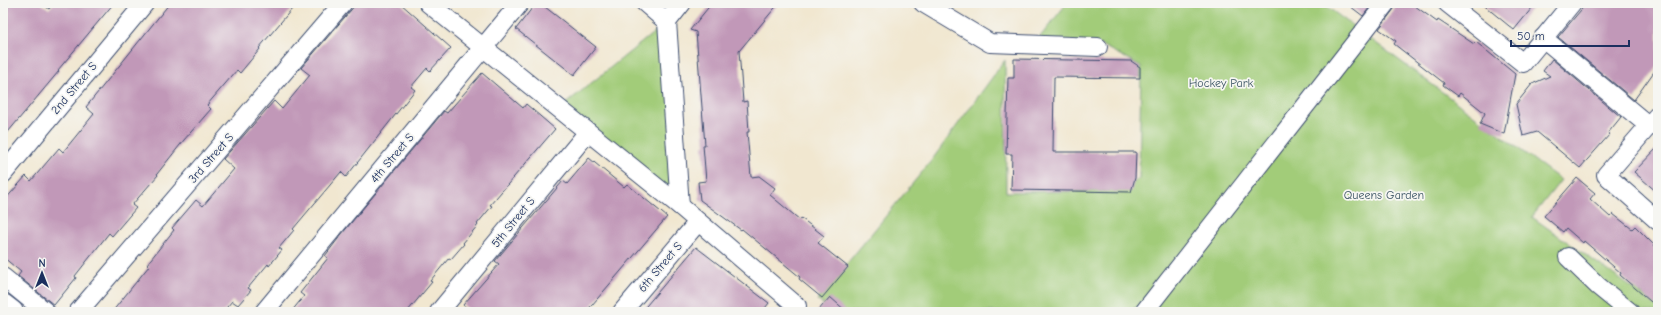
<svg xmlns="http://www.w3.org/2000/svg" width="1661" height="315" viewBox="0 0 1661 315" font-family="'Comic Neue',sans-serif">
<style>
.green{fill:#a2cc79;stroke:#5e7e6c}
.building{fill:#c198b8}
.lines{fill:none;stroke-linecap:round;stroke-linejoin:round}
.minor-casing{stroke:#3b4b6f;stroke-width:20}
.secondary-casing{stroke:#3b4b6f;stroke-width:24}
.minor{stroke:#fff;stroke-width:18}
.secondary{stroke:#fff;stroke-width:22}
.labels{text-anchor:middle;stroke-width:3.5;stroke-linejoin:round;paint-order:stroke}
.park-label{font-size:12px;fill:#3d5665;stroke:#f6f6f2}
.street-label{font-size:12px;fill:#1b2f5e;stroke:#f6f6f2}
</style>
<rect width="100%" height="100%" fill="#f6f6f2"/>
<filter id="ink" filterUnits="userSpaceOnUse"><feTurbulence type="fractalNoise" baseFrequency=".025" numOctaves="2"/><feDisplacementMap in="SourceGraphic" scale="8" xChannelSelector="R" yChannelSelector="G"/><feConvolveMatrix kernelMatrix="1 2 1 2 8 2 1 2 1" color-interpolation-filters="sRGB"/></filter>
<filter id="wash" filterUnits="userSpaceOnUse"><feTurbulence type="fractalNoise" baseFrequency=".012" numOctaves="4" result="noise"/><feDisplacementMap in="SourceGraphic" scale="16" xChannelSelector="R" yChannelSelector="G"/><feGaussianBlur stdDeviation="0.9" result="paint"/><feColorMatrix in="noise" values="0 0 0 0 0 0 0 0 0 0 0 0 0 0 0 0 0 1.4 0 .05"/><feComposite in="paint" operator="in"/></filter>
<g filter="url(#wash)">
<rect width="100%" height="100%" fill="#f1e7d0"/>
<g class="green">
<path d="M1067,3H1322L1561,180L1532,217L1658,306V312H834L817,300L931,161L1005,60L1006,192L1124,191L1139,178L1141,66L1101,45L1036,42Z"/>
<path d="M667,22L680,206L559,109Z"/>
</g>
<g id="blocks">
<g class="building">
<path d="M3,3H41L49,9L54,3H114L58,70L59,71L3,138Z"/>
<path d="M170,3H297L259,48L260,49L240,73L237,70L207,105L211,109L184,140L157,174L158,175L132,205L136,208L112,236L109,233L75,276L76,278L54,305L18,276L21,272L3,257V202L26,176L31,181L59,148L63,152L94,114L86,107Z"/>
<path d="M357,3H400L451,48L430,71L427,68L411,87L415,90L346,177L341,172L293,229L294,230L279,248L282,250L269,266L268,264L248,288L251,290L238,305L232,301L223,312H112L149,266L147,264L174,230L172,228L196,200L203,206L234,169L223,159L274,101L282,109L310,75L301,68Z"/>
<path d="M536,3H540L596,47L574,75L516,29Z"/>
<path d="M712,3H779L739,51L743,102L747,101L749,132H747L751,177L759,176L775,188L770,195L800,220L801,218L824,236L818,243L848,267L822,298L799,279L800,277L742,229L741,230L700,200L698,182L706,181L703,145H705L696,32L690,30Z"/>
<path d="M1346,3H1373L1363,16Z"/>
<path d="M1396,3H1411L1437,22L1438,20L1474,44L1476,42L1515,74L1504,134L1480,124L1485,113L1460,93L1458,96L1443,85L1444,83L1394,44L1396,41L1379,29L1394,9Z"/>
<path d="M1481,3H1536L1514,30Z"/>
<path d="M1587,3H1658V66L1634,100L1558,37Z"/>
<path d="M1014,59L1131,61L1140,67V78L1054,77L1053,152H1136L1135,178L1131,192L1011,190L1012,154H1006L1008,78H1014Z"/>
<path d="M1552,59L1621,117L1608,133L1610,134L1580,168L1537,132L1523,136L1516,104L1532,84L1550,76L1543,71Z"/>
<path d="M482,73L523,108L526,104L555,129L490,205L492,206L477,224L478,225L463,243L464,244L451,259L449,258L430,281L432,282L407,312H291L304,296L300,293L328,258L325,256L341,235L444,111L447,113Z"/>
<path d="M1658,147V193L1634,172Z"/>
<path d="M589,158L624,187L627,184L667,217L586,312H472L463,305L499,264L495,261L563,181L567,184Z"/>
<path d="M1577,178L1595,193L1590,199L1610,217L1613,214L1632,229L1635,226L1658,249V308L1620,275L1621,273L1584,241L1583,243L1566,228L1563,232L1544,216Z"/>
<path d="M696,247L769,303L762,312H641Z"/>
<path d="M830,297L847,312H817Z"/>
</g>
</g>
</g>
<g filter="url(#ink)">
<use href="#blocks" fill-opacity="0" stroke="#3b4b6f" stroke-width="1"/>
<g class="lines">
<g class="minor-casing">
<g id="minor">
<path d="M428,3L680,206L797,306L792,312"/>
<path d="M645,3L667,22"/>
<path d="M923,3L990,43L1098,47"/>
<path d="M1447,3L1523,63L1572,3"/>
<path d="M1543,38L1649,126"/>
<path d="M1658,115L1606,175L1658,221"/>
<path d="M3,174L145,3"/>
<path d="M680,206L667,22L682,3"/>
<path d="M1568,257L1598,286L1630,312"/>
<path d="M3,277L46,312"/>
<path d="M78,312L343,3"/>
<path d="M264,312L520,3"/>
<path d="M439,312L588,132"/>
<path d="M622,312L698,222"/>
<path d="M1144,312L1386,3"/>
</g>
</g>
<g class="secondary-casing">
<path id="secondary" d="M3,305L12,312"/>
</g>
<use href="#minor" class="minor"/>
<use href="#secondary" class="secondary"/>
</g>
</g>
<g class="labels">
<g class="park-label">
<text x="1221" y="87">Hockey Park</text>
<text x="1384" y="199">Queens Garden</text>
</g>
<g class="street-label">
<text transform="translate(74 88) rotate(-50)" y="4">2nd Street S</text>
<text transform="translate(211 158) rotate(-49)" y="4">3rd Street S</text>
<text transform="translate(392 158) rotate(-50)" y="4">4th Street S</text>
<text transform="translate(513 222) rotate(-51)" y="4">5th Street S</text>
<text transform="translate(660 267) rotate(-50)" y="4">6th Street S</text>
</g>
</g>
<rect width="1661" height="315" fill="none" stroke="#f6f6f2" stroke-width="16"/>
<g transform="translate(42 273)" stroke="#f6f6f2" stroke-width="3" paint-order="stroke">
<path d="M0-3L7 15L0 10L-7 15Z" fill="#1b2f5e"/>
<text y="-6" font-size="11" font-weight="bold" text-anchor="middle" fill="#1b2f5e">N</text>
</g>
<path d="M1511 40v6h118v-6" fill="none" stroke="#1b2f5e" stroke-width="2"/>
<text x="1517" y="40" font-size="12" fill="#1b2f5e" stroke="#f6f6f2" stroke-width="3" paint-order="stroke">50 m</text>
</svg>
